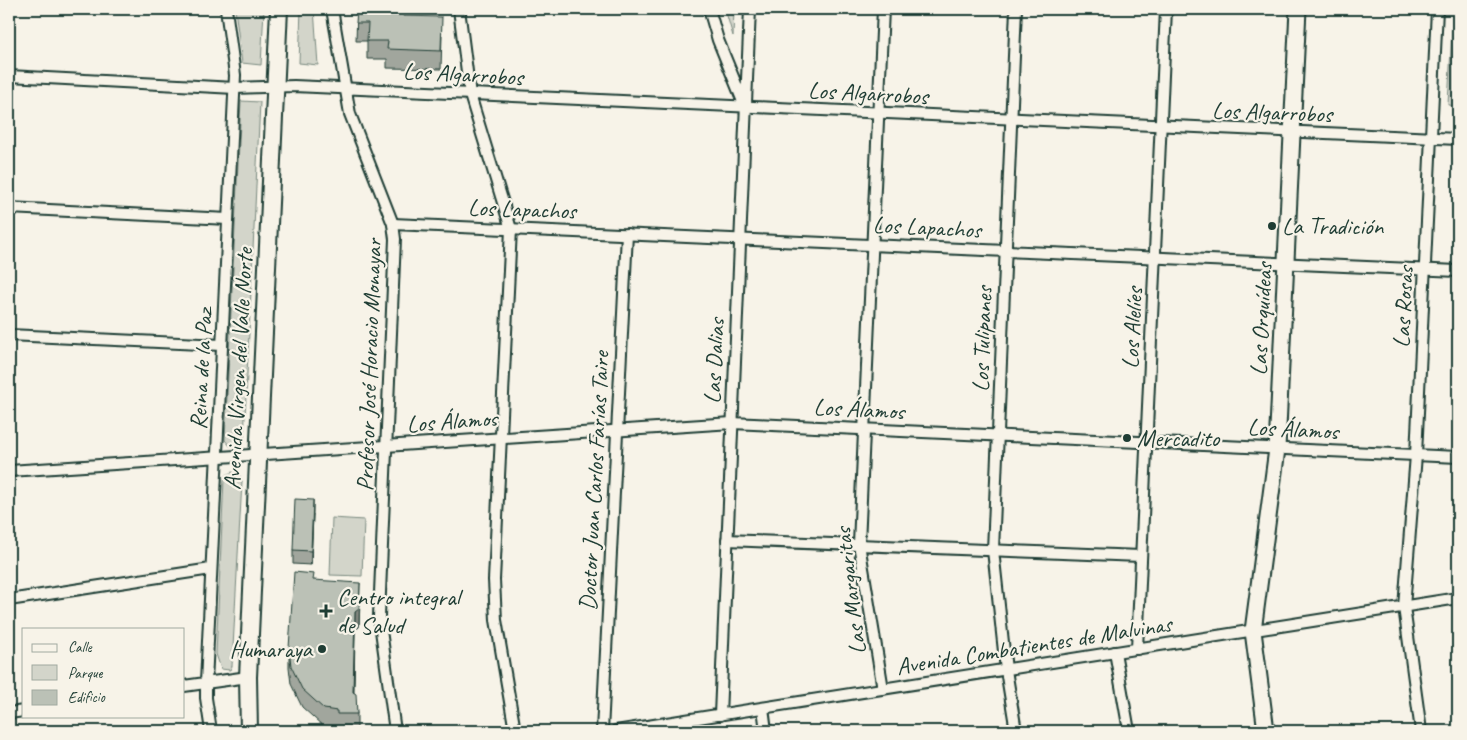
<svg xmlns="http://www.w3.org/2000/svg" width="1467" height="740" viewBox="0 0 1467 740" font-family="Caveat,sans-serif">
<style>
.green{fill:#d3d5ca;stroke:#79897f}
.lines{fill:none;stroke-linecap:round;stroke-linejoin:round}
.street-casing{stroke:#1f3d34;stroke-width:14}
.secondary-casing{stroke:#1f3d34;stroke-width:19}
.primary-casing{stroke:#1f3d34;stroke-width:20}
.street{stroke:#f7f3e8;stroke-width:10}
.secondary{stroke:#f7f3e8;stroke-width:15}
.primary{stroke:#f7f3e8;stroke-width:16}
.wall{fill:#a1a69d;stroke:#1f3d34}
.shaded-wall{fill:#83877f;stroke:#1f3d34}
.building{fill:#bbc1b6;stroke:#1f3d34}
.poi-dot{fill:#1f3d34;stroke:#f7f3e8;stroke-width:2}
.labels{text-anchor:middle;stroke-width:4.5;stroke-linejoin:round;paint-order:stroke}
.street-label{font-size:24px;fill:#1f3d34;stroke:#f7f3e8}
.poi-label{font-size:24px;fill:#1f3d34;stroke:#f7f3e8;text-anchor:start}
</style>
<rect width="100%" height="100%" fill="#f7f3e8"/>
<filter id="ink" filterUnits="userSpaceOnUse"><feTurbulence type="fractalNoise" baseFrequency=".02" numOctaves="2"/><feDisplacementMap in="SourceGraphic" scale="10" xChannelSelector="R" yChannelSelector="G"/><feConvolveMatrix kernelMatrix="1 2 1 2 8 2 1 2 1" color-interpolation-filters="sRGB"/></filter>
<g filter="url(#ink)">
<g class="green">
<path d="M235,9H264L261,65L242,63Z"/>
<path d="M301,9H314L318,65L299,63Z"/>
<path d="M725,9H734L733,36Z"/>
<path d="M1453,9H1458V106L1448,105Z"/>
<path d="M241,101L260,102L244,438L240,444L230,446L225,440Z"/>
<path d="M232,472L239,474L242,481L232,666L230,670L221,669L216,654L224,480L226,475Z"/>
<path d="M332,518L364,520L362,576L330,575Z"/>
</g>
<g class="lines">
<g class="street-casing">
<g id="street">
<path d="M332,9L350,114L393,224L395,239L379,616L395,731"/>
<path d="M459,9L470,95L511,229L494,580L496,620L515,731"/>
<path d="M709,9L718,40L744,104"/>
<path d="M9,76L235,88L294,86L1458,139"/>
<path d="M9,208L228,219"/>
<path d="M393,224L1458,271"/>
<path d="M9,335L222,345"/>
<path d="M9,471L732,423L1458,457"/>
<path d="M727,540L1141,556"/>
<path d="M9,600L211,569"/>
<path d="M1137,649L1166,9"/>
<path d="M1115,652L1129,731"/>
<path d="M184,686L248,677"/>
<path d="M883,689L859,544L883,9"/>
<path d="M763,708L766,731"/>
<path d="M9,713L24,711"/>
<path d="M720,715L750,9"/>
<path d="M211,731L206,698V683L235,75L226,9"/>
<path d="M602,731L627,234"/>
<path d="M616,731L1458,598"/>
<path d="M1016,731L1006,670L993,550L1016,9"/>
<path d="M1421,731L1404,607L1416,455L1437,9"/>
</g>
</g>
<g class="secondary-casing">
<path id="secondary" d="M1266,731L1253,631L1277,449L1298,9"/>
</g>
<g class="primary-casing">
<path id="primary" d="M249,731L248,677L279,9"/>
</g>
<use href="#street" class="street"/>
<use href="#secondary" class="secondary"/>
<use href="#primary" class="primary"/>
</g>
<g class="wall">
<path d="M357,9L393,12L442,35L441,69L387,68V59H367V41H356Z"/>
<path d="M313,514L311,565L293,564V550Z"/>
<path d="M314,580L360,601L359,627L355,630L354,692L357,714V731H337V729L324,727L302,707L291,684L289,667V648Z"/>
</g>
<g class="shaded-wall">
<path d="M313,500V514L311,565V551Z"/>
<path d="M360,583L359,627L355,630L353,710L355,612Z"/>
</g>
<g class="building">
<path d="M357,9H393V12H403V16L442,17L441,51L387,49L388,41H367L368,23H356Z"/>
<path d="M295,499L313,500L311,551L293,550Z"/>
<path d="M294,572L314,574L313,580L360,583L359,609L355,612L353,692L356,694L357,714H337V711L324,709L302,689L291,666L289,648Z"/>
</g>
</g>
<g class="poi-dot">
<circle cx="1272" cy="226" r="5"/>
<circle cx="1127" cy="438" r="5"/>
<path d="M323.5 603.5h5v5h5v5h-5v5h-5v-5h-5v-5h5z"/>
<circle cx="322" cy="649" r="5"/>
</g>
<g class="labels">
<g class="street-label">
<text transform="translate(463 74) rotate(3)" y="8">Los Algarrobos</text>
<text transform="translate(868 93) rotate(3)" y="8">Los Algarrobos</text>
<text transform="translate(1272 112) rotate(2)" y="8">Los Algarrobos</text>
<text transform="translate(522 209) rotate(2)" y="8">Los Lapachos</text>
<text transform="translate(927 227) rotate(3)" y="8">Los Lapachos</text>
<text transform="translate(1403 307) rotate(-87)" y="8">Las Rosas</text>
<text transform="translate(1261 319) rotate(-87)" y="8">Las Orquídeas</text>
<text transform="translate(1132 328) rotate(-87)" y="8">Los Alelíes</text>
<text transform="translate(982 339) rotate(-88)" y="8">Los Tulipanes</text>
<text transform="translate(714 361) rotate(-87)" y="8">Las Dalias</text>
<text transform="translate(369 365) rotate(-88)" y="8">Profesor José Horacio Monayar</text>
<text transform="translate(201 369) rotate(-87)" y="8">Reina de la Paz</text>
<text transform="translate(238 369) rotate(-87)" y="8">Avenida Virgen del Valle Norte</text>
<text transform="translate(859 409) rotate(3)" y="8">Los Álamos</text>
<text transform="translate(452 421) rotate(-4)" y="8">Los Álamos</text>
<text transform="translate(1293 429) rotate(3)" y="8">Los Álamos</text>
<text transform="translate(594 481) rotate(-87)" y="8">Doctor Juan Carlos Farías Taire</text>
<text transform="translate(850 591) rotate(-97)" y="8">Las Margaritas</text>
<text transform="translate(1034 645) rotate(-9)" y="8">Avenida Combatientes de Malvinas</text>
</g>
<g class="poi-label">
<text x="1282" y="234">La Tradición</text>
<text x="1137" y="446">Mercadito</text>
<text x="337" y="605">Centro integral<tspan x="337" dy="28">de Salud</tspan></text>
<text x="312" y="657" text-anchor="end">Humaraya</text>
</g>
</g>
<rect width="1467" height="740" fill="none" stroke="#f7f3e8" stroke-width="30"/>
<rect x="15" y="15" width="1437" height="710" fill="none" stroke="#1f3d34" stroke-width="2" filter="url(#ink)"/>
<rect x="22" y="628" width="162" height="90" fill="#f7f3e8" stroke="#a1aaa0"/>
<rect x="32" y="644" width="25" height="8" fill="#f7f3e8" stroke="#a1aaa0"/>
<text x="68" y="652" font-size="15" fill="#1f3d34">Calle</text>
<rect x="32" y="665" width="25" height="15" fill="#d3d5ca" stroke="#a1aaa0"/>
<text x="68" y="678" font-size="15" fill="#1f3d34">Parque</text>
<rect x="32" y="690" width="25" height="15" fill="#bbc1b6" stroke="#a1aaa0"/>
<text x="68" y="702" font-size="15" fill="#1f3d34">Edificio</text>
</svg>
